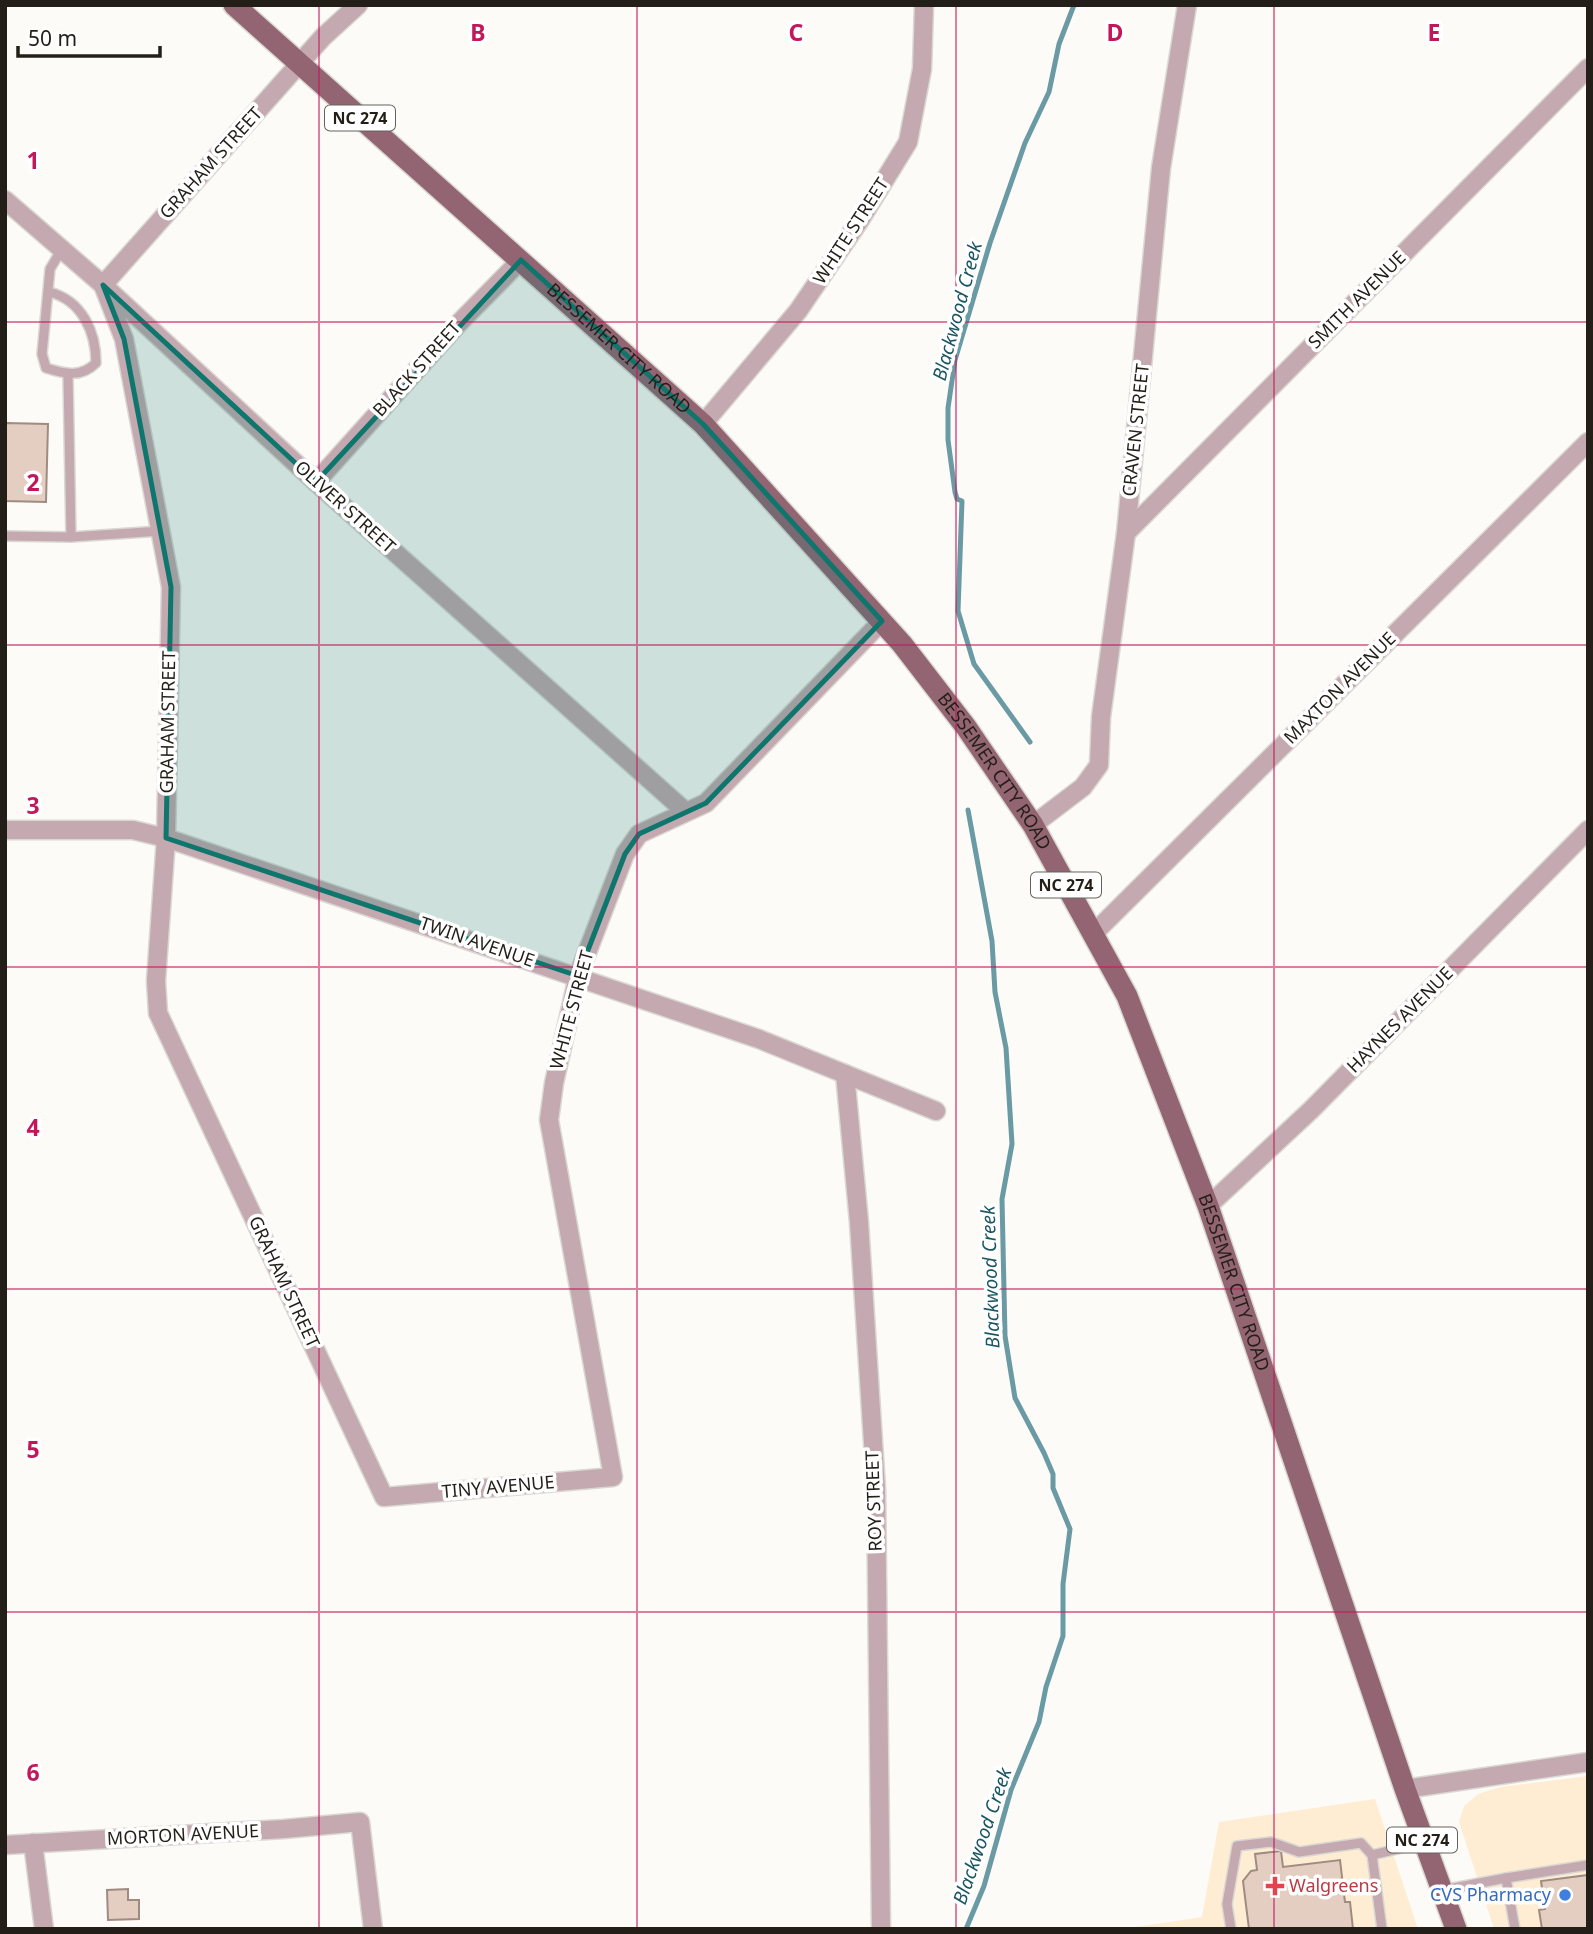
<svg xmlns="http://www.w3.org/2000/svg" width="1593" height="1934" viewBox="0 0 1593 1934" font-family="'Noto Sans',sans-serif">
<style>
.built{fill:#feedd3}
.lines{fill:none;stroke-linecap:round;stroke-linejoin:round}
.stream{stroke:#6a9aa4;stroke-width:5}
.building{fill:#e3cec1;stroke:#9f8b7f;stroke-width:2}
.service-casing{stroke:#dad8d3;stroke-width:12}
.minor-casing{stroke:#dad8d3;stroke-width:21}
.primary-casing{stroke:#dad8d3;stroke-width:24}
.service{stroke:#c4a9b0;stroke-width:9}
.minor{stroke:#c4a9b0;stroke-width:18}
.primary{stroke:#936472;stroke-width:21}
.marked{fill:#0f766e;fill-opacity:0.2;stroke:#0f766e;stroke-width:5;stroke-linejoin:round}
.grid{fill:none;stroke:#c2185b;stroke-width:2;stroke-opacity:0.55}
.health-dot{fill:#e0444e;stroke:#fff;stroke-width:2.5}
.shop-dot{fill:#3f7fe0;stroke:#fff;stroke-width:2.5}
.labels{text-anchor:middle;stroke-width:7;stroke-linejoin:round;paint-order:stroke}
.shield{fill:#fff;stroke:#65625d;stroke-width:2}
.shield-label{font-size:16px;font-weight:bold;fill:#231f18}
.street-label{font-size:18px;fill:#231f18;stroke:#fff}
.health-label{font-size:18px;fill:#be3a42;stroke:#fff;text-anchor:start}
.shop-label{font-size:18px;fill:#366cbe;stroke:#fff;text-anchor:end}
.water-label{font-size:19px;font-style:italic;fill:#195562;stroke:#fff}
.grid-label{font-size:23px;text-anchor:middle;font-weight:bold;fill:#c2185b;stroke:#fff;stroke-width:7;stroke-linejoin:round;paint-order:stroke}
</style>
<rect width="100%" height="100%" fill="#fdfbf7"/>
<g class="built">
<path d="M1588,1776V1929H1494L1459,1822L1464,1806L1478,1794L1500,1787Z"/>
<path d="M1375,1799L1418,1929H1122L1202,1917L1219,1822Z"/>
</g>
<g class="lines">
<g class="stream">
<path d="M1030,742L974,664L958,611L962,501L957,499L955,492L948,440V408L955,360L990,243L1025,143L1049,92L1059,44L1074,5"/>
<path d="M966,1929L984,1886L1011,1790L1039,1722L1046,1687L1063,1636V1584L1070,1529L1053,1488V1474L1044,1453L1015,1398L1005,1336L1002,1199L1012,1144L1006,1048L995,992L992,941L968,810"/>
</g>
</g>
<g class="building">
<path d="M6,423L48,424L46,502L5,501Z"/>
<path d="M1281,1851L1283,1867L1340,1860L1345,1902H1350L1353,1929H1249L1243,1881L1251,1871L1257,1870L1255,1854Z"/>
<path d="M1588,1875V1929H1542L1539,1910L1545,1909L1541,1881Z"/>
<path d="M128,1889V1900H139V1919L108,1920L107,1890Z"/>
</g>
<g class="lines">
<g class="service-casing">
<g id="service">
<path d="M49,292C82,300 96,332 96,363C81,378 65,374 46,368L42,354L50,269L62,249"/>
<path d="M68,375L71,537"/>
<path d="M5,536L71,537L161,531"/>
<path d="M1372,1855L1423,1843"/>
<path d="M1506,1878L1588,1865"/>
<path d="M1443,1890L1506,1878L1515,1929"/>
<path d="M1231,1929L1227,1904L1237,1846L1271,1842L1299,1852L1361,1843L1372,1855L1382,1929"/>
</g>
</g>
<g class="minor-casing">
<g id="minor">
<path d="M358,5L323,37L103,285L124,339L171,587L166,838L156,981L158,1013L384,1497L613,1477L549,1120L554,1083L578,976L625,854L639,834L706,803L882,621"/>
<path d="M5,200L103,285L316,482L686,812"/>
<path d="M703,424L798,311L860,220L908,142L922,69L924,5"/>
<path d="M316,482L457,325L521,260"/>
<path d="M1126,533L1588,68"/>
<path d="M1033,825L1083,787L1099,765L1101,717L1126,533L1161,168L1187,5"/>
<path d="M5,830H133L166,838L759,1039L936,1111"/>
<path d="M1093,934L1588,442"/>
<path d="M845,1074L859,1222L876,1489L881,1929"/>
<path d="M1208,1206L1311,1110L1588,830"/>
<path d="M1405,1789L1588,1762"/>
<path d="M33,1843L44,1929"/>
<path d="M5,1845L284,1829L360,1822L373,1929"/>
</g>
</g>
<g class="primary-casing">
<g id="primary">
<path id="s1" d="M234,5L703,424L902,644L966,727L1033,825L1127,996L1208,1206L1405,1789L1456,1929"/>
</g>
</g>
<use href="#service" class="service"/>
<use href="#minor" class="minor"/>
<use href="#primary" class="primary"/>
</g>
<path class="marked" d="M521,260L703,424L882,621L706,803L639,834L625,854L578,976L166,838L171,587L124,339L103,285L316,482Z"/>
<path class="grid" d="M319,5V1929M637,5V1929M956,5V1929M1274,5V1929M5,322H1588M5,645H1588M5,967H1588M5,1289H1588M5,1612H1588"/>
<path class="health-dot" d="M1271.5 1875.5h7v7h7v7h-7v7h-7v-7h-7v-7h7z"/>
<circle class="shop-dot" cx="1565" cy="1895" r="7"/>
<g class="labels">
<g class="shield">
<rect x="325" y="105.5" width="70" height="25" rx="5"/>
<rect x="1031" y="872.5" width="70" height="25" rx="5"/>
<rect x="1387" y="1827.5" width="70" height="25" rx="5"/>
</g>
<g class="shield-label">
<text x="360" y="124">NC 274</text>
<text x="1066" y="891">NC 274</text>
<text x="1422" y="1846">NC 274</text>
</g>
<g class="street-label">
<text transform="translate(211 163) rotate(-48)" y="6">GRAHAM STREET</text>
<text transform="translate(851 231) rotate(-57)" y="6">WHITE STREET</text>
<text transform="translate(1357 300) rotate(-45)" y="6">SMITH AVENUE</text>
<text dy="6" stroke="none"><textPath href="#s1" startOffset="516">BESSEMER CITY ROAD</textPath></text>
<text transform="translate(417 369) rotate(-48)" y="6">BLACK STREET</text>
<text transform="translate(1136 430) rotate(-84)" y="6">CRAVEN STREET</text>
<text transform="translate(345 507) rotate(42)" y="6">OLIVER STREET</text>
<text transform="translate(1340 688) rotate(-45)" y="6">MAXTON AVENUE</text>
<text transform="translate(168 722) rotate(-89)" y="6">GRAHAM STREET</text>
<text dy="6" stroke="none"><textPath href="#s1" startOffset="1083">BESSEMER CITY ROAD</textPath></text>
<text transform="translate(477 942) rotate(19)" y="6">TWIN AVENUE</text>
<text transform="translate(572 1010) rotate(-75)" y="6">WHITE STREET</text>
<text transform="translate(1400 1020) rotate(-45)" y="6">HAYNES AVENUE</text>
<text transform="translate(284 1282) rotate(65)" y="6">GRAHAM STREET</text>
<text dy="6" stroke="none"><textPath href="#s1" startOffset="1650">BESSEMER CITY ROAD</textPath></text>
<text transform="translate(498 1487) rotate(-5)" y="6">TINY AVENUE</text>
<text transform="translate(874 1501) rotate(-92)" y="6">ROY STREET</text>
<text transform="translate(183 1835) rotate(-3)" y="6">MORTON AVENUE</text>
</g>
<g class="health-label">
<text x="1289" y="1892">Walgreens</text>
</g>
<g class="shop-label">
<text x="1551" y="1901">CVS Pharmacy</text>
</g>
<g class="water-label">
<text transform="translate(957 311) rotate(-75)" y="7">Blackwood Creek</text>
<text transform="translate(990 1277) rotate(-92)" y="7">Blackwood Creek</text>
<text transform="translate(982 1836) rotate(-71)" y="7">Blackwood Creek</text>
</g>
</g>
<g class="grid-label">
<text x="478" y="41">B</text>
<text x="796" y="41">C</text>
<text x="1115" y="41">D</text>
<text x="1434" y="41">E</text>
<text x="33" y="169">1</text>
<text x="33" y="491">2</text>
<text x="33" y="814">3</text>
<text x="33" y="1136">4</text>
<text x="33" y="1458">5</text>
<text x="33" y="1781">6</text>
</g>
<rect width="1593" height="1934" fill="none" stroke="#231f18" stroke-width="14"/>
<path d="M18 46v10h142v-10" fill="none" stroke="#231f18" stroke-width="3.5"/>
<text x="28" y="46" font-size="21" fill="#231f18" stroke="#ffffff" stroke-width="5" paint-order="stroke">50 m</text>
</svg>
